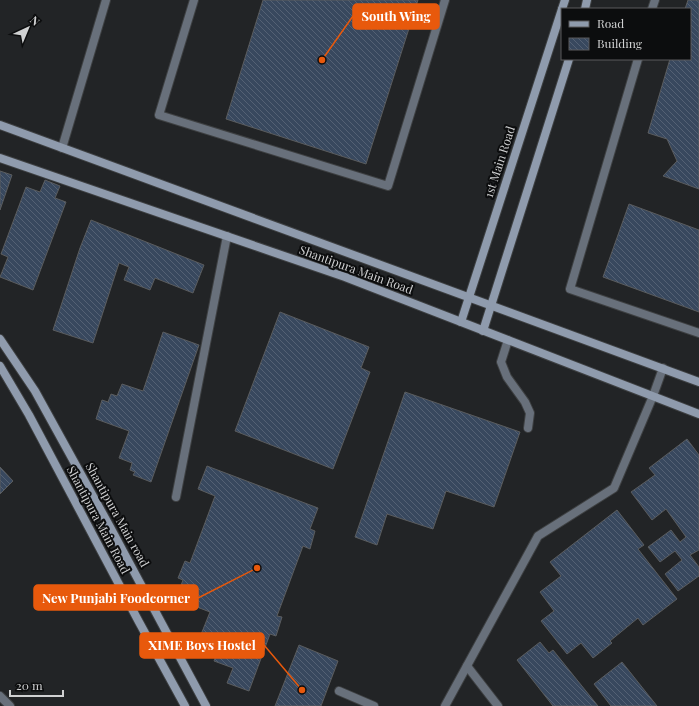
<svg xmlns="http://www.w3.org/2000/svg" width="699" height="706" viewBox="0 0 699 706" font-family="'Playfair Display',serif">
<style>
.building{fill:url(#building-back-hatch);stroke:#5a5c5e}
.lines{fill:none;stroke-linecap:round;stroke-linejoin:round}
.lane-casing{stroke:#3e4042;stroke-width:10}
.secondary-casing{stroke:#3e4042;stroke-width:10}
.lane{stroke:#68707b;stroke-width:8}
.secondary{stroke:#8f9bad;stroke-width:8}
.labels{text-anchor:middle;stroke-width:4;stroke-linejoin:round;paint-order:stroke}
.street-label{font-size:12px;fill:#d0d1d2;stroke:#0c0d0e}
.leader{fill:none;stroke:#e8590c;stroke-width:1.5}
.callout-dot{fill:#e8590c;stroke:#0c0d0e;stroke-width:1.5}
.callout{fill:#e8590c;stroke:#e8590c;stroke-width:1.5}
.callout-label{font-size:13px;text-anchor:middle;font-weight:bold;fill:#fff}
</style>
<defs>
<pattern id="building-back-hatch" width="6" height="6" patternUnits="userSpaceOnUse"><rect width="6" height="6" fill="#38485e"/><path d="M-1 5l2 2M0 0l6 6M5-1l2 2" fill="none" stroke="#546174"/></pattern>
</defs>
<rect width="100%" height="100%" fill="#222426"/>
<g class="building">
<path d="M263,0H418L366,164L226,119Z"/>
<path d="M688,0H699V189L663,176L677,161L667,139L648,133L670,59H690V9H685Z"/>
<path d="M0,171L12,175L0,210Z"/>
<path d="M45,180L60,186L55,198L66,202L33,290L0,277L8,257L1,254L26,187L40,192Z"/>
<path d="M629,204L699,230V312L603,277Z"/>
<path d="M91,220L204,265L193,293L155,278L150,290L124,280L129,267L119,263L93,343L53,330L80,248Z"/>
<path d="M280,312L369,347L361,368L370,372L333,469L235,431Z"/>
<path d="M163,332L199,345L151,482L133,475L135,472L130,470L132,463L119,458L129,431L96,419L102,400L108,402L111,394L117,396L122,384L143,391Z"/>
<path d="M405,392L520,432L494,507L446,491L433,529L387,514L377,545L355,537Z"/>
<path d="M687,439L699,455V550L690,555L699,567V576L678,591L665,574L682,560L675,551L660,562L648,547L671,530L680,542L686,537L666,509L652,520L631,492L655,475L649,468Z"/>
<path d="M207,466L318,508L310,529L315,531L310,549L303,546L277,616L282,617L276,636L270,634L249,691L227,683L233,668L214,661L220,645L200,637L210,612L176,599L183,580L178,578L185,561L190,563L215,496L198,489Z"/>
<path d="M0,467L13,481L0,494Z"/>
<path d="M617,510L644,545L638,549L677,599L643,625L638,618L610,641L612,643L593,658L581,643L567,654L541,621L554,611L540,592L561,576L550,562Z"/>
<path d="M540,642L549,653L553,650L598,706H553L517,660Z"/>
<path d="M299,645L338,661L321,706H275Z"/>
<path d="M622,662L657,706H611L594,684Z"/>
</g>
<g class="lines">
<g class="lane-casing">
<g id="lane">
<path d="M194,0L159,115L388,186L445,0"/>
<path d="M652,9L655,0"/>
<path d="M638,59L570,289L699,333"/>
<path d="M62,148L106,0"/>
<path d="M508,340L501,362L507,377L525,402L530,413L528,428"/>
<path d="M176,497L227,236"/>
<path d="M467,666L498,706"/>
<path d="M339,691L374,706"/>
<path d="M0,696L10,706"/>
<path d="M445,706L538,536L614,488L653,396L663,368"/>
</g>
</g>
<g class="secondary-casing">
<g id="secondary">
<path d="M562,9L565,0"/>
<path d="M585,9L587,0"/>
<path d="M0,125L699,382"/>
<path d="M0,158L345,277L699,414"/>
<path d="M461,322L562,9"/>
<path d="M483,331L569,59"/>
<path d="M0,339L35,391L110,527L206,706"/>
<path d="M0,366L29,415L139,622L185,706"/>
</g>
</g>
<use href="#lane" class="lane"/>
<use href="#secondary" class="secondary"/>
</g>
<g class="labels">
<g class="street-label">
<text transform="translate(500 162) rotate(-72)" y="4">1st Main Road</text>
<text transform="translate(356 270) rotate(20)" y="4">Shantipura Main Road</text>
<text transform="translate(117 515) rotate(61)" y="4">Shantipura Main road</text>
<text transform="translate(98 520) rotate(62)" y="4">Shantipura Main Road</text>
</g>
</g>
<path class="leader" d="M322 60L353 16M257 568L198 598M302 690L264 645"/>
<g class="callout-dot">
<circle cx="322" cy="60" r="4"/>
<circle cx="257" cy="568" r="4"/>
<circle cx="302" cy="690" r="4"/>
</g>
<g class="callout">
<rect x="353" y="4" width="86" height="25" rx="4"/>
<rect x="34" y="585" width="164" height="25" rx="4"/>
<rect x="140" y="633" width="124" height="25" rx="4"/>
</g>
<g class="callout-label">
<text x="396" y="21">South Wing</text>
<text x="116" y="603">New Punjabi Foodcorner</text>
<text x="202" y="650">XIME Boys Hostel</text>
</g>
<rect x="561" y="8" width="130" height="52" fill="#0c0d0e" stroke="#5a5b5c"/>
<rect x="569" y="21" width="20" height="6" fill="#8f9bad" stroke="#5a5b5c"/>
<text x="597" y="28" font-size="12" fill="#d0d1d2">Road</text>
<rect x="569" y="38" width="20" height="12" fill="url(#building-back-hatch)" stroke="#5a5b5c"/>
<text x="597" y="48" font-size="12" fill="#d0d1d2">Building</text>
<g transform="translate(28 28) rotate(44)" stroke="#0c0d0e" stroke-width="3" paint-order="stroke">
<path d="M0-3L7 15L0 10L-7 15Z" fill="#d0d1d2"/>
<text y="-6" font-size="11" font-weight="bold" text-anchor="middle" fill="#d0d1d2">N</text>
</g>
<path d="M10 690v6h53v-6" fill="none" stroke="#d0d1d2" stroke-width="2"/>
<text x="16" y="690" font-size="12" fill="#d0d1d2" stroke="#0c0d0e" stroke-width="3" paint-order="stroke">20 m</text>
</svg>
